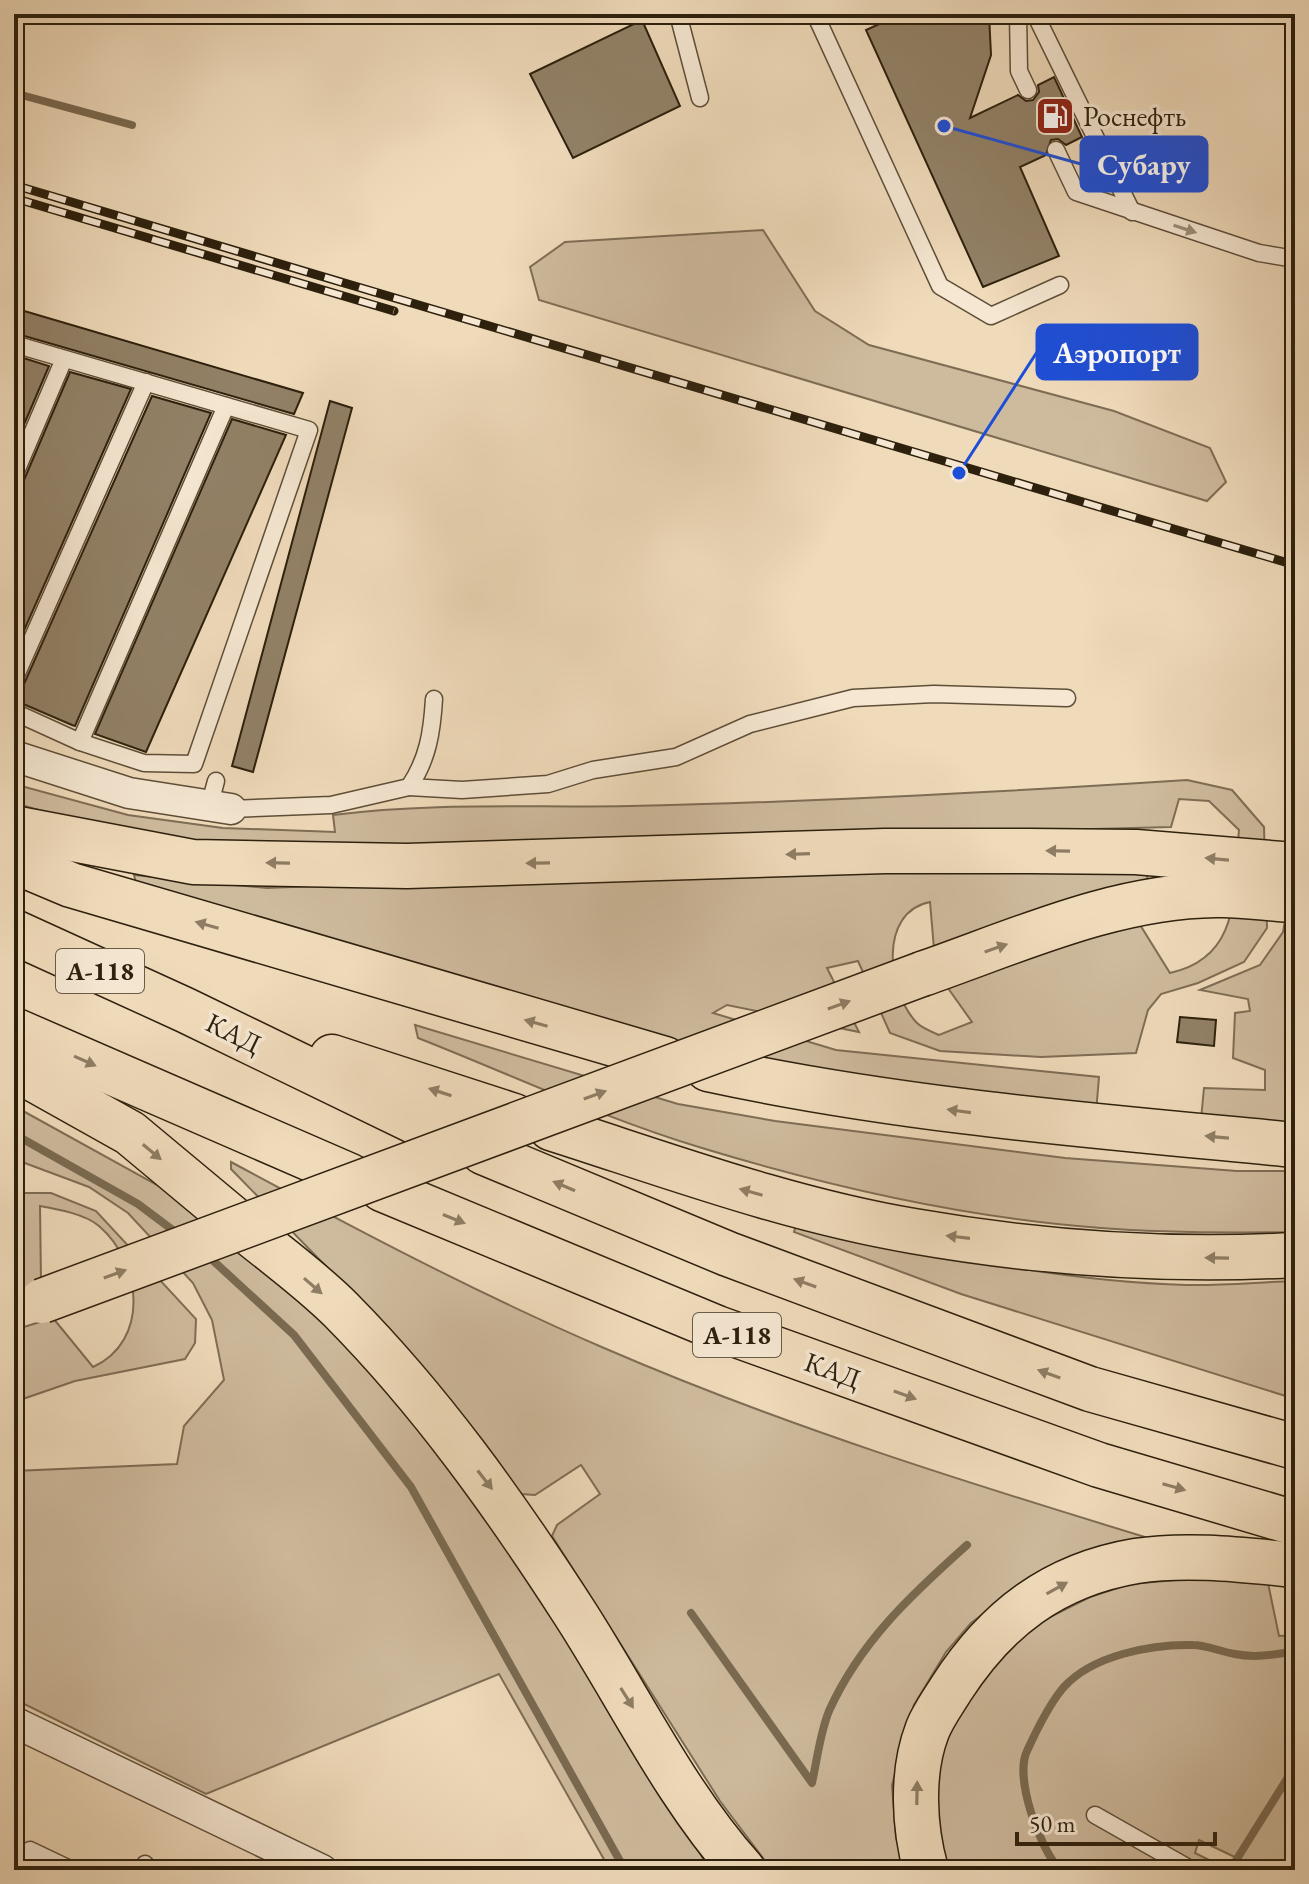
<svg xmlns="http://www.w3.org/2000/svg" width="1309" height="1884" viewBox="0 0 1309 1884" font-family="'EB Garamond',serif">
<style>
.green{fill:#ceba9d;stroke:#7e6d55;stroke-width:2}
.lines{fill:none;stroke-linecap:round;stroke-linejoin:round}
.stream{stroke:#7a6a51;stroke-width:8}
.building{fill:#928167;stroke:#2d200d;stroke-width:2}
.lane-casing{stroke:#5e4e38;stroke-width:19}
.street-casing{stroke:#5e4e38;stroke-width:33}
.primary-casing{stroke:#2d200d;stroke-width:47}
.highway-casing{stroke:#2d200d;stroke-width:47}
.lane{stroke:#f5e7d2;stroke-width:16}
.street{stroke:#f5e7d2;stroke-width:30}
.primary{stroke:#efdaba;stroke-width:44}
.highway{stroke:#efdaba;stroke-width:44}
.rail-casing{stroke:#2d200d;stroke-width:9}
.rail{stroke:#f5e7d2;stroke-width:6;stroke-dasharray:18;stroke-linecap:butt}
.highway-bridge-casing{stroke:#2d200d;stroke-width:47;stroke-linecap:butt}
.highway-bridge{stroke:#efdaba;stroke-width:44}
.oneway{fill:#9b8d79}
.oneway2{fill:#8e7d64}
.labels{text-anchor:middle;stroke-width:7;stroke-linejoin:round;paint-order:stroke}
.shield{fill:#f5e7d2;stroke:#695c48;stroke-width:2}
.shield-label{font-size:26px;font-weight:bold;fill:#2d200d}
.poi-label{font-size:28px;fill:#2d200d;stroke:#f5e7d2;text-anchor:start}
.street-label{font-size:28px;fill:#2d200d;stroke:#f5e7d2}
.leader{fill:none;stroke:#1d4ed8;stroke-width:3}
.callout-dot{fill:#1d4ed8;stroke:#f5e7d2;stroke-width:3}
.callout{fill:#1d4ed8;stroke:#1d4ed8;stroke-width:3}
.callout-label{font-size:30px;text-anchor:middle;font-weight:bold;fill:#fff}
</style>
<rect width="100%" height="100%" fill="#efdaba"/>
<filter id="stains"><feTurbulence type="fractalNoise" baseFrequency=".0025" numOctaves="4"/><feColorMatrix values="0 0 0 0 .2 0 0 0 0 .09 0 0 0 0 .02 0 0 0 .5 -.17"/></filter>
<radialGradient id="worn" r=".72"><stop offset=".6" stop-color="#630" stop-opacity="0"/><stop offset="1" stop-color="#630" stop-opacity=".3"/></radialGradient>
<g class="green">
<path d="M763,230L815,311L869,345L1114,411L1210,448L1226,482L1207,501L539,300L530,267L565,242Z"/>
<path d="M1187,780L1232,790L1264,827L1267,928L1244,962L1198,983L1161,994L1148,1010L1136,1053L1041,1057L940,1051L890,1033L858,961L827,968L859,1032L727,1005L713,1013L836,1050L1099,1077L1096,1113L779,1076L136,883L134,875L267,888L597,875L1146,871L1148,880L934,949L930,902C878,912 887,992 917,1023C922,1028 932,1032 939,1035L972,1022L943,981L1137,920L1170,973C1243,957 1233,889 1239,830L1209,801L1179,799L1171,827L340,849L130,836L14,803V784L128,815L223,828L335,832L333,815C433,802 530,808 630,806C815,802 1002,792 1187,780Z"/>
<path d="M1295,863V1130L1201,1119L1204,1088L1265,1090V1070L1233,1058L1235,1013L1250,1011L1248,999L1200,990L1260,965L1283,932Z"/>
<path d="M415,1025L678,1104L775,1121L1065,1158L1237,1171H1295V1232C1230,1233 1165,1233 1101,1228C967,1218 830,1187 702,1148C605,1119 512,1075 418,1038Z"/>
<path d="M14,1106L159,1186L229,1234L341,1338L442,1450L601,1689L710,1870H610L499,1674L206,1794L14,1699V1471L177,1464L184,1426L224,1380L212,1320L193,1283L128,1213L89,1187L14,1159Z"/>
<path d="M231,1162C354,1228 476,1293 604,1348C784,1426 971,1484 1158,1541L1015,1590L971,1623L946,1652L914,1705L892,1785L896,1837L906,1870H772L720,1801L552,1536L557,1525L600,1494L581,1465L535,1495L521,1494L398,1340L231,1169Z"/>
<path d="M14,1193H51L96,1211L196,1319L195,1343L185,1359L75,1381L14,1402V1330L53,1318L93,1367C150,1341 142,1263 99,1226C85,1214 57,1209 40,1206L41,1282L14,1293Z"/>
<path d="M796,1225C924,1252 1054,1281 1186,1285C1222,1286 1259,1282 1295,1281V1399L961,1294L794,1232Z"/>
<path d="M1200,1578L1268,1583L1279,1636L1295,1635V1870H1262L1199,1840L1195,1853L1229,1870H944L933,1832L937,1743L973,1675L1040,1622L1090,1597L1130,1584Z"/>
</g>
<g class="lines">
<g class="stream">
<path d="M14,93L132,125"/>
<path d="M14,1134L138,1204L178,1234"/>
<path d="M208,1256L294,1335L411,1487L625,1870"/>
<path d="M691,1613L812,1783C817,1760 820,1733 829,1711C860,1642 912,1594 967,1545"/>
<path d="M1060,1870C1040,1849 1014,1778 1027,1751C1037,1729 1048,1706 1063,1688C1092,1655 1152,1644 1193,1645C1207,1645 1221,1652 1235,1654C1253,1658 1276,1655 1295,1651"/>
<path d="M1230,1870L1295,1766"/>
</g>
</g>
<g class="building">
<path d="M901,14H989L991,55L970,118L1018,95L1026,101L1033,100L1039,92L1038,85L1054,77L1082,137L1066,145L1058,139L1051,140L1046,155L1020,167L1059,256L983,287L866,30Z"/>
<path d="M642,20L680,106L573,158L530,74Z"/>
<path d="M14,308L303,393L294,414L14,333Z"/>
<path d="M14,355L49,366L14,448Z"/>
<path d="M70,372L131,389L14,653V487L24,480Z"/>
<path d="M152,396L211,413L75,726L72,725L14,700V691L24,684Z"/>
<path d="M330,401L352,408L253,772L232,766Z"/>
<path d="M232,419L286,435L146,752L95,734Z"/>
<path d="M1180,1017L1216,1020L1214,1046L1177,1042Z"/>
</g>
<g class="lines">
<g class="lane-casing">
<g id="lane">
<path d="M678,14L700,98"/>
<path d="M815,14L940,286L991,316L1060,285"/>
<path d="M1018,14L1019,71L1028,90"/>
<path d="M1035,14L1132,212"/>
<path d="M1056,150L1076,192L1259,253L1295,259"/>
<path d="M14,344L309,430L194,764L144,763L80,742L14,712"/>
<path d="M14,476L64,359"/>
<path d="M14,680L146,382"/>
<path d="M80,742L226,406"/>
<path d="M409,787L462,790L548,784L593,770L676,757L750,724L853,698L934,694L1067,698"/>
<path d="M209,807L216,781"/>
<path d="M231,809L331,805L409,787C428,759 432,732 434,699"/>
<path d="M1095,1815L1192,1870"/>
<path d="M28,1870L30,1850L72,1870"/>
<path d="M142,1870L145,1864"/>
</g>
</g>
<g class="street-casing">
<g id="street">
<path d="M14,756L129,793L231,809"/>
<path d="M14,1722L322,1870"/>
</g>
</g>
<g class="primary-casing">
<g id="primary">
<path d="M14,861L71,885L665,1059"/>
<path d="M708,1069C902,1111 1098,1126 1295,1145"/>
<path d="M926,1870C914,1828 911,1773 927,1731C932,1717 943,1702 951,1689C996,1619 1053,1575 1136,1561C1188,1553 1244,1560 1295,1565"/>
</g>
</g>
<g class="highway-casing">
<g id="highway">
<path d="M14,828L193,862L407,866L885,851H1030L1136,852L1295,865"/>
<path d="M14,932L185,1010L451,1139"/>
<path d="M922,974C1017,941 1114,896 1216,895C1242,894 1269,899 1295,900"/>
<path d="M14,1030L350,1176"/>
<path d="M332,1057L514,1116"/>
<path d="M14,1068L130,1133L232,1218"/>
<path d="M551,1128C670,1166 789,1210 913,1231C1039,1253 1168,1262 1295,1255"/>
<path d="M483,1152L728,1254L1090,1389L1295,1447"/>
<path d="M382,1189L717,1328L1099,1465L1295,1523"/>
<path d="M253,1236C283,1260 314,1283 341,1310C431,1401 505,1505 574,1612C629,1697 675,1794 743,1870"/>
</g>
</g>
<use href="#lane" class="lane"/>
<use href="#street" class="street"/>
<use href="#primary" class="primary"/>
<use href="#highway" class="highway"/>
<g class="rail-casing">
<g id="rail">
<path d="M14,185L1295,565"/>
<path d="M14,198L394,311"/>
</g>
</g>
<use href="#rail" class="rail"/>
<g class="highway-bridge-casing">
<path id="highway-bridge" d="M42,1301L922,974"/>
</g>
<use href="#highway-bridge" class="highway-bridge"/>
</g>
<defs><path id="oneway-solid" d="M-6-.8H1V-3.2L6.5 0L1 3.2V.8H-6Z" transform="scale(2)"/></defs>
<use class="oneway" href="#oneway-solid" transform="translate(1185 229) rotate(18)"/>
<g class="oneway2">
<use href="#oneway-solid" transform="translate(1058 851) rotate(-179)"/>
<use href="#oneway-solid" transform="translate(798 854) rotate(178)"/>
<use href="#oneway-solid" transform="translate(1217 859) rotate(-175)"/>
<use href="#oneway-solid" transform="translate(278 863) rotate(-179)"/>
<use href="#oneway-solid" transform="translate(538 863) rotate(179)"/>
<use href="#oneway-solid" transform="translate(207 925) rotate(-164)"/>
<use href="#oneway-solid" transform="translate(996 948) rotate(-19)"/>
<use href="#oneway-solid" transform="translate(839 1005) rotate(-20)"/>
<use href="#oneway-solid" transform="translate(536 1023) rotate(-164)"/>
<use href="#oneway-solid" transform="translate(85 1061) rotate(24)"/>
<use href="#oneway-solid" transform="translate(440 1092) rotate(-162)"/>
<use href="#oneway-solid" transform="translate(595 1095) rotate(-20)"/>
<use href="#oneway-solid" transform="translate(959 1111) rotate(-172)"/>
<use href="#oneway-solid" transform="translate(1217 1137) rotate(-175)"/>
<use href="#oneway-solid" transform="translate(152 1152) rotate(40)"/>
<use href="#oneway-solid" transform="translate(564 1186) rotate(-157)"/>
<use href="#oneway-solid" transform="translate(751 1192) rotate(-164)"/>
<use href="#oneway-solid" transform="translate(454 1219) rotate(22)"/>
<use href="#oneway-solid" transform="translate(958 1237) rotate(-173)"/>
<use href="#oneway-solid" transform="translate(1217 1258) rotate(-179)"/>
<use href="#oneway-solid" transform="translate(115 1274) rotate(-20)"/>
<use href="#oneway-solid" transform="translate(805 1283) rotate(-160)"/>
<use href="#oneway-solid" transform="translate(313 1286) rotate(41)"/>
<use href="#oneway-solid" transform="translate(1049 1374) rotate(-160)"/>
<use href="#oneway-solid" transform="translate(905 1395) rotate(20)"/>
<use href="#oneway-solid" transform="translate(485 1480) rotate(52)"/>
<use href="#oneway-solid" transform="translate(1174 1487) rotate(16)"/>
<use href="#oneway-solid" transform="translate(1057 1588) rotate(-29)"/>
<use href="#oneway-solid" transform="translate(627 1698) rotate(58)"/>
<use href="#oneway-solid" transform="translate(917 1793) rotate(-89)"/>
</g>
<defs>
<g id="fuel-square" transform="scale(2)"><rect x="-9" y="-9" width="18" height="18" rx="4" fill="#8f2418" stroke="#f5e7d2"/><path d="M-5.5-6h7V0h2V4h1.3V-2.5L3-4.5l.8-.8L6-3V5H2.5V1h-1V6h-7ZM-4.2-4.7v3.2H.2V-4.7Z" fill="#fff"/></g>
</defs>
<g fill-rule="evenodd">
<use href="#fuel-square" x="1055" y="116"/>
</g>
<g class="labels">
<g class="shield">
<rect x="56" y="949" width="88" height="44" rx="6"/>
<rect x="693" y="1313" width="88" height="44" rx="6"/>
</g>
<g class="shield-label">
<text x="100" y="980">А-118</text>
<text x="737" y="1344">А-118</text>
</g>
<g class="poi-label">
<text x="1083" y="126">Роснефть</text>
</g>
<g class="street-label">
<text transform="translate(234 1033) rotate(26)" y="10">КАД</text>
<text transform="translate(833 1370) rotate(20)" y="10">КАД</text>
</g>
</g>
<path class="leader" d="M944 126L1081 164M959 473L1037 352"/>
<g class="callout-dot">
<circle cx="944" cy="126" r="8"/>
<circle cx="959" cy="473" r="8"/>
</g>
<g class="callout">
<rect x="1081" y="137" width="126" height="54" rx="8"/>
<rect x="1037" y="325" width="160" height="54" rx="8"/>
</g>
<g class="callout-label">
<text x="1144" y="175">Субару</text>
<text x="1117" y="363">Аэропорт</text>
</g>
<rect width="1309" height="1884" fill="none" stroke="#efdaba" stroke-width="48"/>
<rect x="16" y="16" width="1277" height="1852" fill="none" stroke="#2d200d" stroke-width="4"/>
<rect x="24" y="24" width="1261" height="1836" fill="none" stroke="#2d200d" stroke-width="2"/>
<path d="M1017 1832v12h198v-12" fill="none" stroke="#2d200d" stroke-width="4"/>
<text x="1029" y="1832" font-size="24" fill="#2d200d" stroke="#f5e7d2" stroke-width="6" paint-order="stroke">50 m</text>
<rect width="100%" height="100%" filter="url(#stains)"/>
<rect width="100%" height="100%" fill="url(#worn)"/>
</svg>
